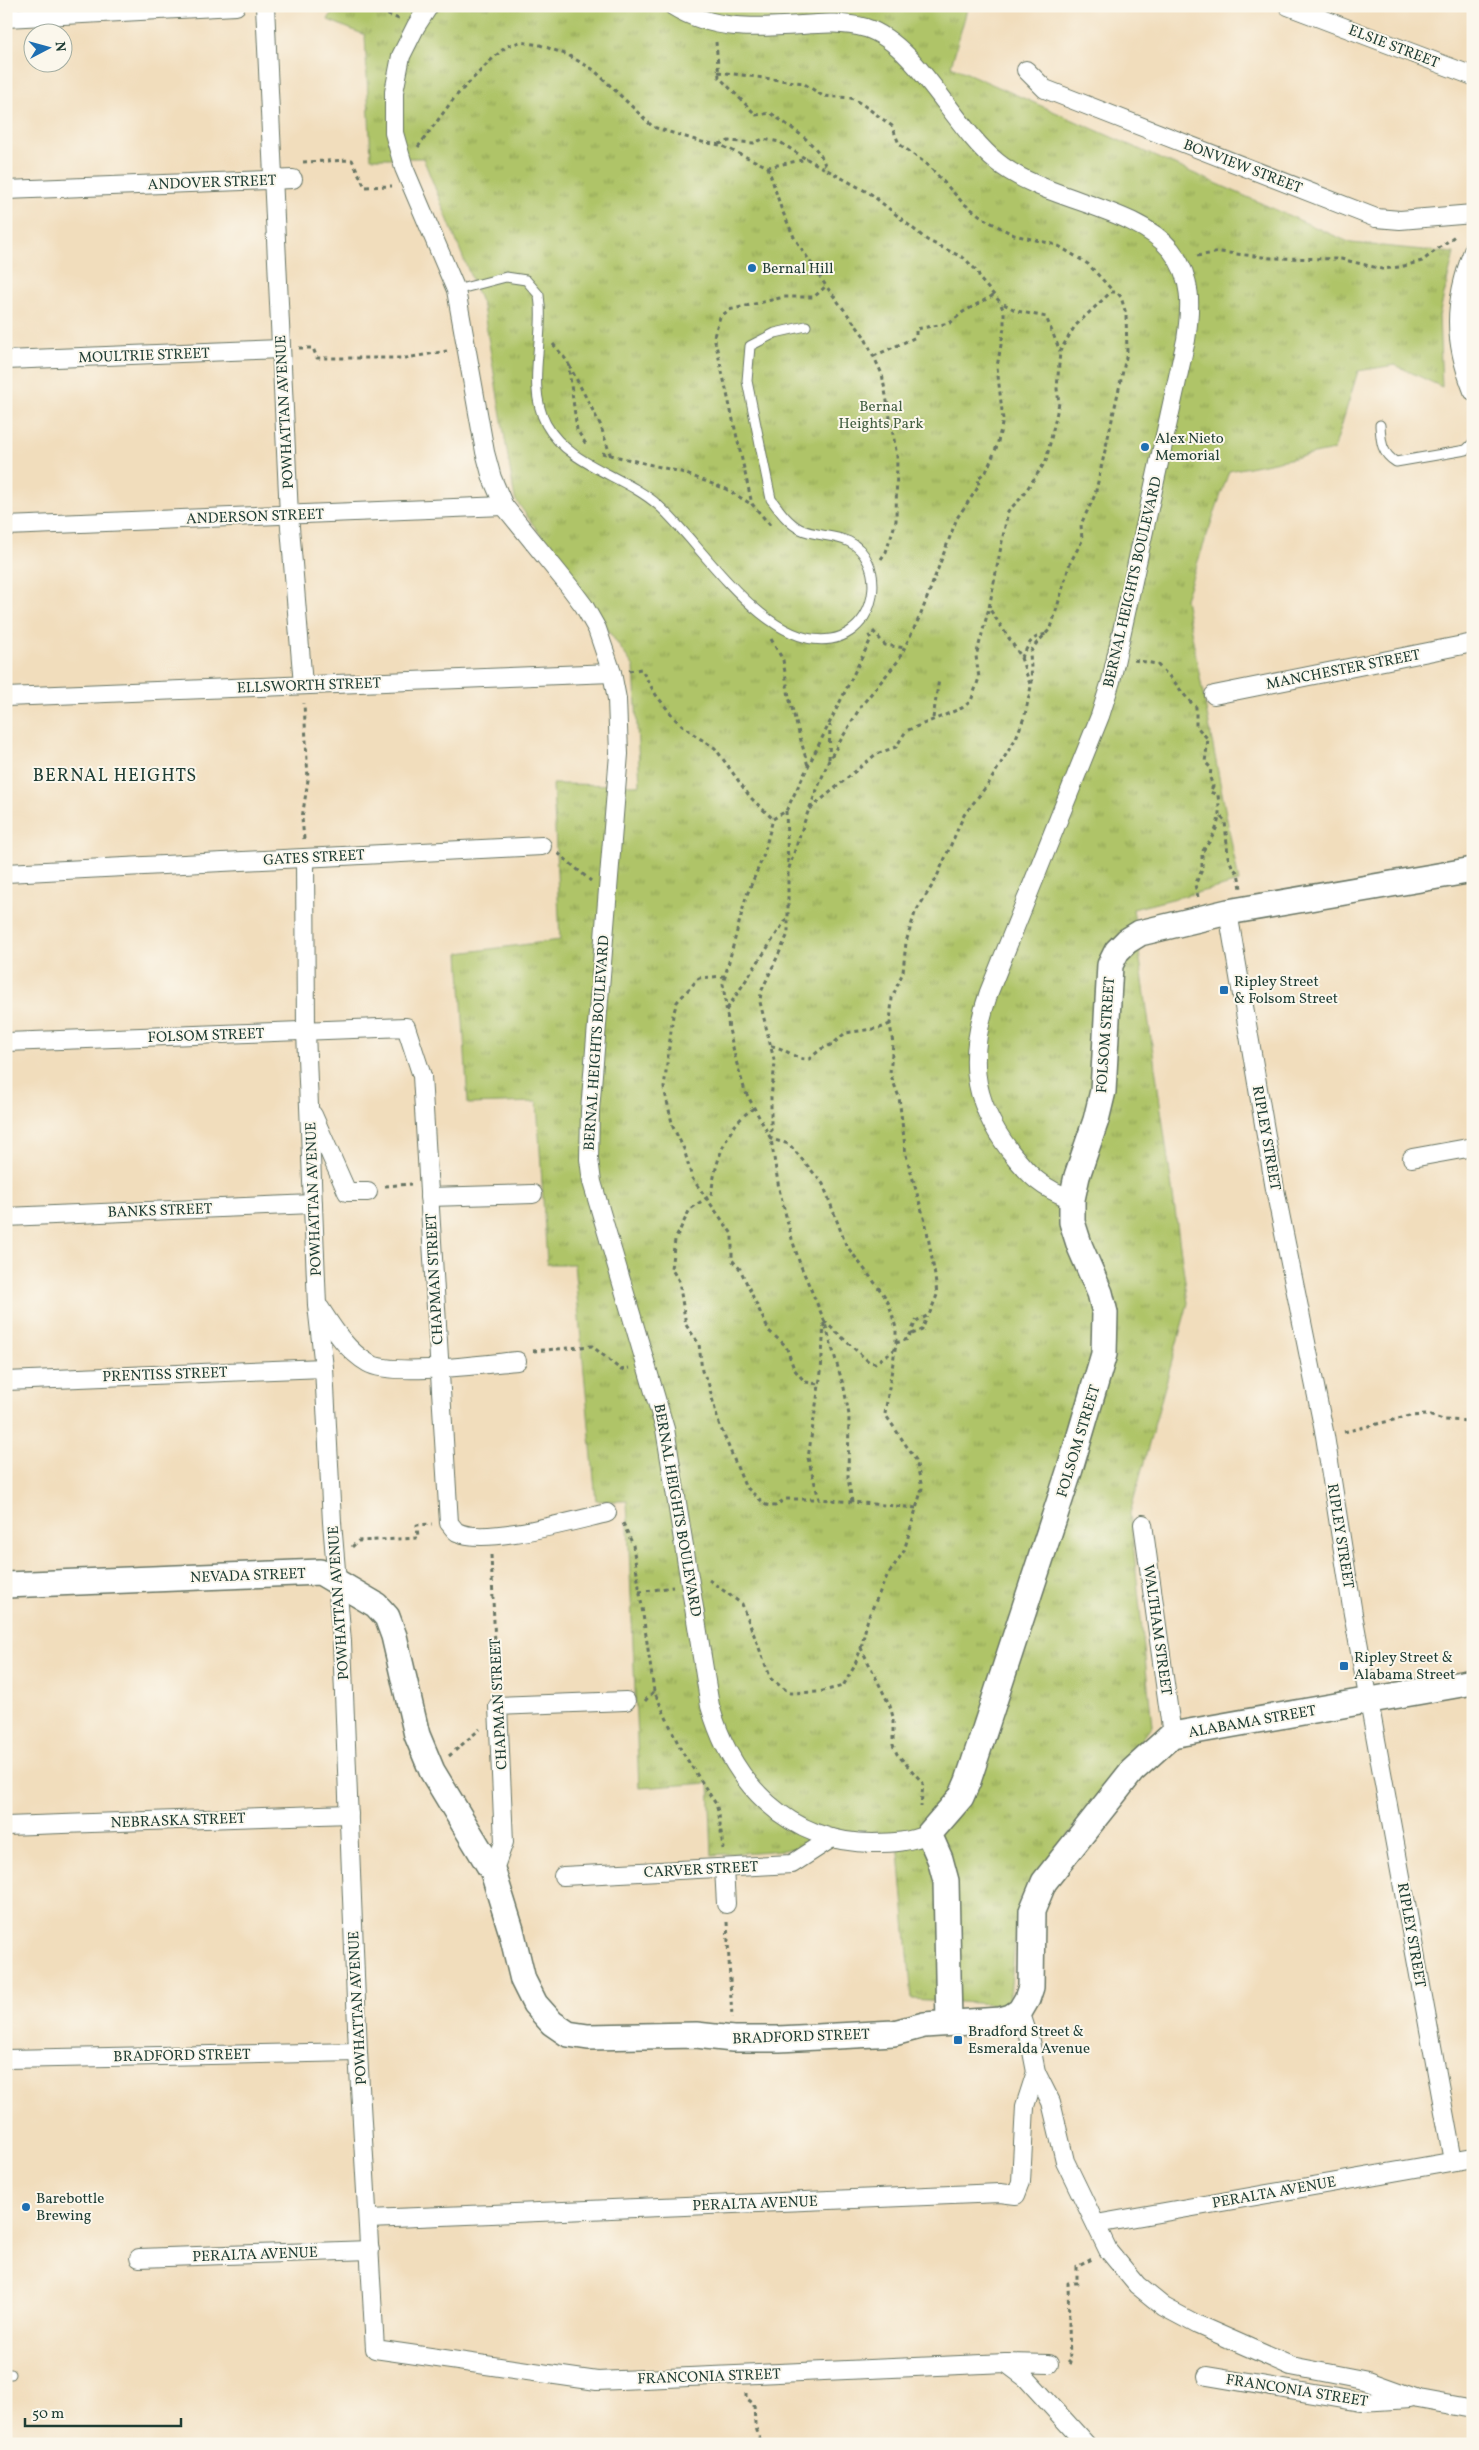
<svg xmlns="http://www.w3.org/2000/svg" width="1479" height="2450" viewBox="0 0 1479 2450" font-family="Vollkorn,serif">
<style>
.park{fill:url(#park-tufts);stroke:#67804e}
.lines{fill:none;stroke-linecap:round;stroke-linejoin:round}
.lane-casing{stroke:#687564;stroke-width:11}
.street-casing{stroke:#687564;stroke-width:20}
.secondary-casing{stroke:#687564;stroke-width:28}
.path{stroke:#687564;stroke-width:3;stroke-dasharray:4 4;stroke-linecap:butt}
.lane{stroke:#fff;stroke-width:9}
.street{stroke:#fff;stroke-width:18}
.secondary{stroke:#fff;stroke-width:25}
.poi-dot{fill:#1f6fb2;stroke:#fbf7ec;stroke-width:2}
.labels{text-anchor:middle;stroke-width:4;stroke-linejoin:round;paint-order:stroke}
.street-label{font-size:15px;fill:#1f3d34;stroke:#fbf7ec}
.poi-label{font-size:15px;fill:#1f3d34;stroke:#fbf7ec;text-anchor:start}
.park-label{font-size:15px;fill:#435f41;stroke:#fbf7ec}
.quarter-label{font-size:18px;letter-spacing:1px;fill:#1f3d34;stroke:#fbf7ec}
</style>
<defs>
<pattern id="park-tufts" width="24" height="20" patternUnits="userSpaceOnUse" patternTransform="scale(1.25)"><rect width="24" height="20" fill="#afc468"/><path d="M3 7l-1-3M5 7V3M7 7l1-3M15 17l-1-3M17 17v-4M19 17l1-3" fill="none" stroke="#8ea056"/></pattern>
</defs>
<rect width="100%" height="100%" fill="#fbf7ec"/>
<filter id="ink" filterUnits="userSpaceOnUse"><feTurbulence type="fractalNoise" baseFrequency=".02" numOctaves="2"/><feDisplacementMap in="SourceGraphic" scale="10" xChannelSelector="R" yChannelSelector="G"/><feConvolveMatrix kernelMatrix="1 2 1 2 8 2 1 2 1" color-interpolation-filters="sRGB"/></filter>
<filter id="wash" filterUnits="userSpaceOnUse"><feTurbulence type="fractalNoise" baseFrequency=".0096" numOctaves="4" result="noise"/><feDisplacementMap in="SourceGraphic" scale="20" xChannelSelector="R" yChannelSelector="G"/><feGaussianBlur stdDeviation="1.12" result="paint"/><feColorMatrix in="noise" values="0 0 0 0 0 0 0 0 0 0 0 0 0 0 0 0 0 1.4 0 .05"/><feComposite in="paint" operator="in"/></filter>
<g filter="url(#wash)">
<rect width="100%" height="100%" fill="#f1ddbc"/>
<path class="park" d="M335,6H968L951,66L1351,243L1454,253L1439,316L1442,387L1395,365L1358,371L1334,450L1229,471L1185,599L1239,882L1133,909L1188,1303L1130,1513L1152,1725L1019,1900L1009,2005L912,1999L898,1842L712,1855L709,1783L639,1788L627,1501H596L574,1264H547L537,1102L468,1104L459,953L560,940L553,784L640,785L634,667L515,499L483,307L423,158H371L365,35L328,20Z"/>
</g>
<g filter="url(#ink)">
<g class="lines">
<g class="lane-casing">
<g id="lane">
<path d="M456,290L506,277L526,280L539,295L540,305C543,345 527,387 546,424C569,466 624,475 658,505C701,543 765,650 831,639C845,637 857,628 864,617C874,601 876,579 868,562C853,530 823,540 800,529C788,523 779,510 771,499L747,381L750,346L775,333L806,326"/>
<path d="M1380,425C1381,441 1381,453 1396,462L1466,450L1473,443"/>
<path d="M6,2374H11"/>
</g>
</g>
<g class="street-casing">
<g id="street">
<path d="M265,6L289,515L303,685"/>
<path d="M429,6L416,26L401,56L394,92V133L404,168L456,290L485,452L492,478L504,506L569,586L584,606L597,629L612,673L617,699L619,754L590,1111L589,1159L592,1182L665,1429L710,1706C732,1783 788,1843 873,1843C895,1843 908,1842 929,1834"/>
<path d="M673,6C713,31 757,28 802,25C824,23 844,22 866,28C917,44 954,128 997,162C1045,201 1135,206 1171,250C1193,278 1191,307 1186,340L1111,681L1100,716L989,992C968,1054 970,1098 1010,1151C1030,1176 1041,1188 1072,1199"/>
<path d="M1288,6L1473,76"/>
<path d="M6,18L236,6"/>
<path d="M1026,70L1045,89L1376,218L1400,220L1473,214"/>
<path d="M6,190L293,179"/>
<path d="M1473,251C1453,303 1453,340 1473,391"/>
<path d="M6,360L281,349"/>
<path d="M6,526L504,506"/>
<path d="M1214,695L1473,643"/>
<path d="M6,697L612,673"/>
<path d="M305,858L306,1032L317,1305L324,1368L332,1522L342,1642L358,2052L375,2349L597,2381L1006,2363L1049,2364"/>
<path d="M6,873L542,846"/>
<path d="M1228,912L1275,1189L1325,1436L1353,1614L1453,2161"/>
<path d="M6,1042L406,1027L422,1076L449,1523C452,1526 454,1530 457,1532C485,1546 576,1520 607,1513"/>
<path d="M313,1115L347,1192H368"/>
<path d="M1412,1158L1473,1147"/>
<path d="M429,1197L533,1194"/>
<path d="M6,1217L313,1204"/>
<path d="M320,1308C333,1328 346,1350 368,1363C391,1377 486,1364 517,1361"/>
<path d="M6,1381L324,1368"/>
<path d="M1143,1524L1172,1735"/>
<path d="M6,1826L349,1814"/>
<path d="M724,1868L726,1904"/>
<path d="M493,1872L504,1842L498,1706L626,1701"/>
<path d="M563,1876L792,1864L832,1838"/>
<path d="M1020,2011L1030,2041L1036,2072L1051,2102L1065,2161L1108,2250L1137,2285L1164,2307L1198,2325L1291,2366L1368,2381L1418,2399L1473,2409"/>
<path d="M6,2059L358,2052"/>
<path d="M369,2219L1000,2193L1016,2195L1021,2182L1025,2106L1036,2072"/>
<path d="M1096,2224L1473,2158"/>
<path d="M139,2258L370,2250"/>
<path d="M1006,2363L1026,2378L1086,2444"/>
<path d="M1207,2376L1361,2402L1410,2399"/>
</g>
</g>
<g class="secondary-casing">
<g id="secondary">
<path d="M6,1585L320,1572L376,1605L387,1617L394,1636L417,1735L432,1771L493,1872L511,1930L523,1980L535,2004L552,2023L568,2034L588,2037L696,2035L733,2039H779L894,2033L924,2025L1000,2020L1011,2017L1020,2011L1027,1999L1031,1987L1032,1911L1044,1882L1132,1771L1172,1735L1473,1682"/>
<path d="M949,2023L946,1881L940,1859L929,1834L961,1797L968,1781L1070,1469L1104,1354L1105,1313L1100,1293L1080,1247L1072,1222V1199L1077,1176L1096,1120L1103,1091L1110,965L1117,951L1127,941L1140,933L1228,912L1473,870"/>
</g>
</g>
<g class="path">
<path d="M374,6L383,13L399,19"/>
<path d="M716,42L719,77L756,115L771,113C790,128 821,144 826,169"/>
<path d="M718,72L803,83L823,96L851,98L862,104L892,126L899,144L928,165L963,203L986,220L1014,235L1057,245L1088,264L1113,291"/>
<path d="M719,144L729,141L754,143L763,139L780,142L806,159"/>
<path d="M418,147L455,97L490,61L507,46L520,42L540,45L568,55L594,70L653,127L702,142L720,145L768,167L807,159L871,194L927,240L964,258L978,272L980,279L1000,302L1004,312V328L997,367L1003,420L997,446L986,472L978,478L979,486L957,518L921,614L898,661L861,706L829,760L806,817L788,871V934L761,992L760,1002L775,1064L771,1097V1139L789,1144L823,1184L846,1245L884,1295L889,1304L896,1328V1343L885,1414L916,1460L922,1488L904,1551L887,1576L868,1618L861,1648"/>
<path d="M303,162L352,160L365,187L392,186"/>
<path d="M768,167L781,208L794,237L826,286L864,336L882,374L897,456L896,521L886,552L881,559"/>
<path d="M1197,256L1220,252L1271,258L1341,259L1382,269L1400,267L1422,261L1456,235"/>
<path d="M553,344L568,362L577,430L586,444"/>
<path d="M299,348H313L317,358H406L447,351"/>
<path d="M874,356L916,337V329L950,323L963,312L994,295"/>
<path d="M569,365L600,424L611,457"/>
<path d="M602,453L681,472L726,489L751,504"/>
<path d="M770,525L752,504L714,336L720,317L729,310L784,297H814L826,286"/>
<path d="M873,631L885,645L905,648"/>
<path d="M771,639L783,660L789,697L808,766"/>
<path d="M1021,658C1031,644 1027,638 1047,634"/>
<path d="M1134,660L1157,664C1163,671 1171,677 1176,684C1182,692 1187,699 1196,707V726L1208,739L1205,762L1211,768L1210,778L1213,786L1210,792L1218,795C1221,822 1218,830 1202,852V870L1195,885L1198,897"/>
<path d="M629,671L641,669L656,695L676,720L696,736L715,748L750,797L773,819"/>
<path d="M1030,684L1020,655L989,608L1008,511L1021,498L1046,461L1059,403L1057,389L1060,351"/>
<path d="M933,718L939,679"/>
<path d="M829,759L830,725"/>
<path d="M810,809L876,754L896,747L906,731L962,708L971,701L979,678L976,656L989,608"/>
<path d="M786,811L788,867"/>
<path d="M1221,817L1225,821L1228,857L1233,868L1238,873L1241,888"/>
<path d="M304,839L302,818L308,780L304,703"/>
<path d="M558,853L591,881"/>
<path d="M725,976L699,978L677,1002L673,1015L664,1088L673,1127L684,1149L692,1178L732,1234V1260L740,1269L769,1331L786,1346L794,1369L805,1382L819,1384"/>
<path d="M727,1009L787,918"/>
<path d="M771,1046C785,1047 794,1060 809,1059L821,1049L833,1044L845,1033L880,1028L890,1024"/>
<path d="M754,1108C725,1126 715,1164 711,1195L690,1209L675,1240L671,1268L679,1281L686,1325L699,1344L702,1371L708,1382L718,1421L745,1486L766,1505L775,1506L785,1499H819"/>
<path d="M385,1186L411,1184"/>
<path d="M824,1321L869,1362L875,1363L894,1350"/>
<path d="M824,1323L821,1372L808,1458L819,1499L917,1508"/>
<path d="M912,1334L922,1330L927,1317"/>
<path d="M896,1343L908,1339L916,1321L929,1315L937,1295L935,1276L926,1225L906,1155L899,1097L890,1073L893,1044L890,1024L892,998L903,972L906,942L915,913L935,881L964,815L989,783L1016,738L1025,715L1032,682L1030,653L1035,645L1051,628L1070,563L1082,541L1081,524L1095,495L1127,353L1126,314L1121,297L1117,292H1111L1075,326L1060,351L1046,317L1017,311L1000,302"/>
<path d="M533,1351L592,1346L621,1370L629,1368"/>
<path d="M1344,1432L1410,1416L1428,1415L1443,1420L1473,1421"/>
<path d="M852,1502L848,1478L849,1415L844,1388L824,1320L800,1264L792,1239L779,1189L771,1139L745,1091L736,1061L729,1029L723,984L746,897L763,857L773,819L786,811L871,639L868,633"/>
<path d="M623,1523L633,1545L654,1691L681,1750L716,1804L719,1815L723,1849"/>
<path d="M352,1547L358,1541L418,1538L417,1525L432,1524"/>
<path d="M491,1555L497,1688"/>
<path d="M709,1580L742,1604L771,1679L790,1693L819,1692L843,1686L854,1667L861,1648L890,1706L893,1717V1745L897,1754L923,1783L921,1807"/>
<path d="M639,1592L673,1587"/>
<path d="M645,1701L654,1691"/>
<path d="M449,1756L480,1729"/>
<path d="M727,1922L732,2018"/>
<path d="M1068,2361L1070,2363L1068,2283H1077V2267L1092,2259"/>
<path d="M746,2393V2398L754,2404L755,2424L761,2444"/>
</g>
<use href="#lane" class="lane"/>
<use href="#street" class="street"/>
<use href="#secondary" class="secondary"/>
</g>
</g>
<g class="poi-dot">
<circle cx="752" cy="268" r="5"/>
<circle cx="1145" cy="447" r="5"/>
<rect x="1219" y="985" width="10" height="10" rx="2.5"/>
<rect x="1339" y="1661" width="10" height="10" rx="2.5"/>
<rect x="953" y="2035" width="10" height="10" rx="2.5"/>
<circle cx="26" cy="2207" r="5"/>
</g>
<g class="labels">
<g class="street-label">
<text transform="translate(1394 46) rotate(21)" y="5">ELSIE STREET</text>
<text transform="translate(1243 166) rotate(21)" y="5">BONVIEW STREET</text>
<text transform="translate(212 182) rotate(-2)" y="5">ANDOVER STREET</text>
<text transform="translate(144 355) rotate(-2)" y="5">MOULTRIE STREET</text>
<text transform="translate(284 412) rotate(-93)" y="5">POWHATTAN AVENUE</text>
<text transform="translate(255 516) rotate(-2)" y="5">ANDERSON STREET</text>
<text transform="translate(1132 582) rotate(-77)" y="5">BERNAL HEIGHTS BOULEVARD</text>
<text transform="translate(1343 669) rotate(-11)" y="5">MANCHESTER STREET</text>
<text transform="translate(309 685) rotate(-2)" y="5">ELLSWORTH STREET</text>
<text transform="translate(314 857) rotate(-3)" y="5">GATES STREET</text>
<text transform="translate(206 1035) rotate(-2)" y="5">FOLSOM STREET</text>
<text transform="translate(1105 1035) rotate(-86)" y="5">FOLSOM STREET</text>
<text transform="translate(596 1043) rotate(-86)" y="5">BERNAL HEIGHTS BOULEVARD</text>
<text transform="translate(1267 1138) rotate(80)" y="5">RIPLEY STREET</text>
<text transform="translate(313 1199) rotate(-92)" y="5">POWHATTAN AVENUE</text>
<text transform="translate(160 1210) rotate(-2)" y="5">BANKS STREET</text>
<text transform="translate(434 1279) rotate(-93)" y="5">CHAPMAN STREET</text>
<text transform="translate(165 1374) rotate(-2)" y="5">PRENTISS STREET</text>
<text transform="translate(1078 1441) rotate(-73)" y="5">FOLSOM STREET</text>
<text transform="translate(678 1510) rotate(80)" y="5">BERNAL HEIGHTS BOULEVARD</text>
<text transform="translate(1341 1536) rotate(81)" y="5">RIPLEY STREET</text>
<text transform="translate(248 1575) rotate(-2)" y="5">NEVADA STREET</text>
<text transform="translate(338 1603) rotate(-94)" y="5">POWHATTAN AVENUE</text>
<text transform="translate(1158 1630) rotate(82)" y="5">WALTHAM STREET</text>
<text transform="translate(498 1704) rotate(-93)" y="5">CHAPMAN STREET</text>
<text transform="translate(1252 1721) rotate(-10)" y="5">ALABAMA STREET</text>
<text transform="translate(178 1820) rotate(-2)" y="5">NEBRASKA STREET</text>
<text transform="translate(701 1869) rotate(-3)" y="5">CARVER STREET</text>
<text transform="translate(1412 1935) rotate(80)" y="5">RIPLEY STREET</text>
<text transform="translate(357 2008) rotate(-93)" y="5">POWHATTAN AVENUE</text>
<text transform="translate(801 2036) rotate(-2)" y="5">BRADFORD STREET</text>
<text transform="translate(182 2055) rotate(-1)" y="5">BRADFORD STREET</text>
<text transform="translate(1274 2192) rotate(-10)" y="5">PERALTA AVENUE</text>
<text transform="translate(755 2203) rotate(-2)" y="5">PERALTA AVENUE</text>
<text transform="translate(255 2254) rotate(-2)" y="5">PERALTA AVENUE</text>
<text transform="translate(709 2376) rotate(-2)" y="5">FRANCONIA STREET</text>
<text transform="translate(1297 2390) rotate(9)" y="5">FRANCONIA STREET</text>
</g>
<g class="poi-label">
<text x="762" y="273">Bernal Hill</text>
<text x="1155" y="443">Alex Nieto<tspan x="1155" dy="17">Memorial</tspan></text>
<text x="1234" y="986">Ripley Street<tspan x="1234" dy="17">&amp; Folsom Street</tspan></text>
<text x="1354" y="1662">Ripley Street &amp;<tspan x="1354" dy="17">Alabama Street</tspan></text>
<text x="968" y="2036">Bradford Street &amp;<tspan x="968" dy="17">Esmeralda Avenue</tspan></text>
<text x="36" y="2203">Barebottle<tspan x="36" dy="17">Brewing</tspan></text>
</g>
<g class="park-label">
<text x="881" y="411">Bernal<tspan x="881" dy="17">Heights Park</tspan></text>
</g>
<g class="quarter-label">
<text x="115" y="781">BERNAL HEIGHTS</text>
</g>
</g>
<rect width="1479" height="2450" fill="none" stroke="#fbf7ec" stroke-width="25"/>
<g transform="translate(48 48) rotate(84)"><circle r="24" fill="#fbf7ec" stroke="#a3ada2"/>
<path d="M0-4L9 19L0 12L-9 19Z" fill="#1f6fb2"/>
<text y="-8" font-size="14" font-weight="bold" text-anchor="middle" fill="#1f3d34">N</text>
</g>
<path d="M25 2418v8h156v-8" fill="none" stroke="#1f3d34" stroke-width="2.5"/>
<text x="32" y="2418" font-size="15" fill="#1f3d34" stroke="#fbf7ec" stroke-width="4" paint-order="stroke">50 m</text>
</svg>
